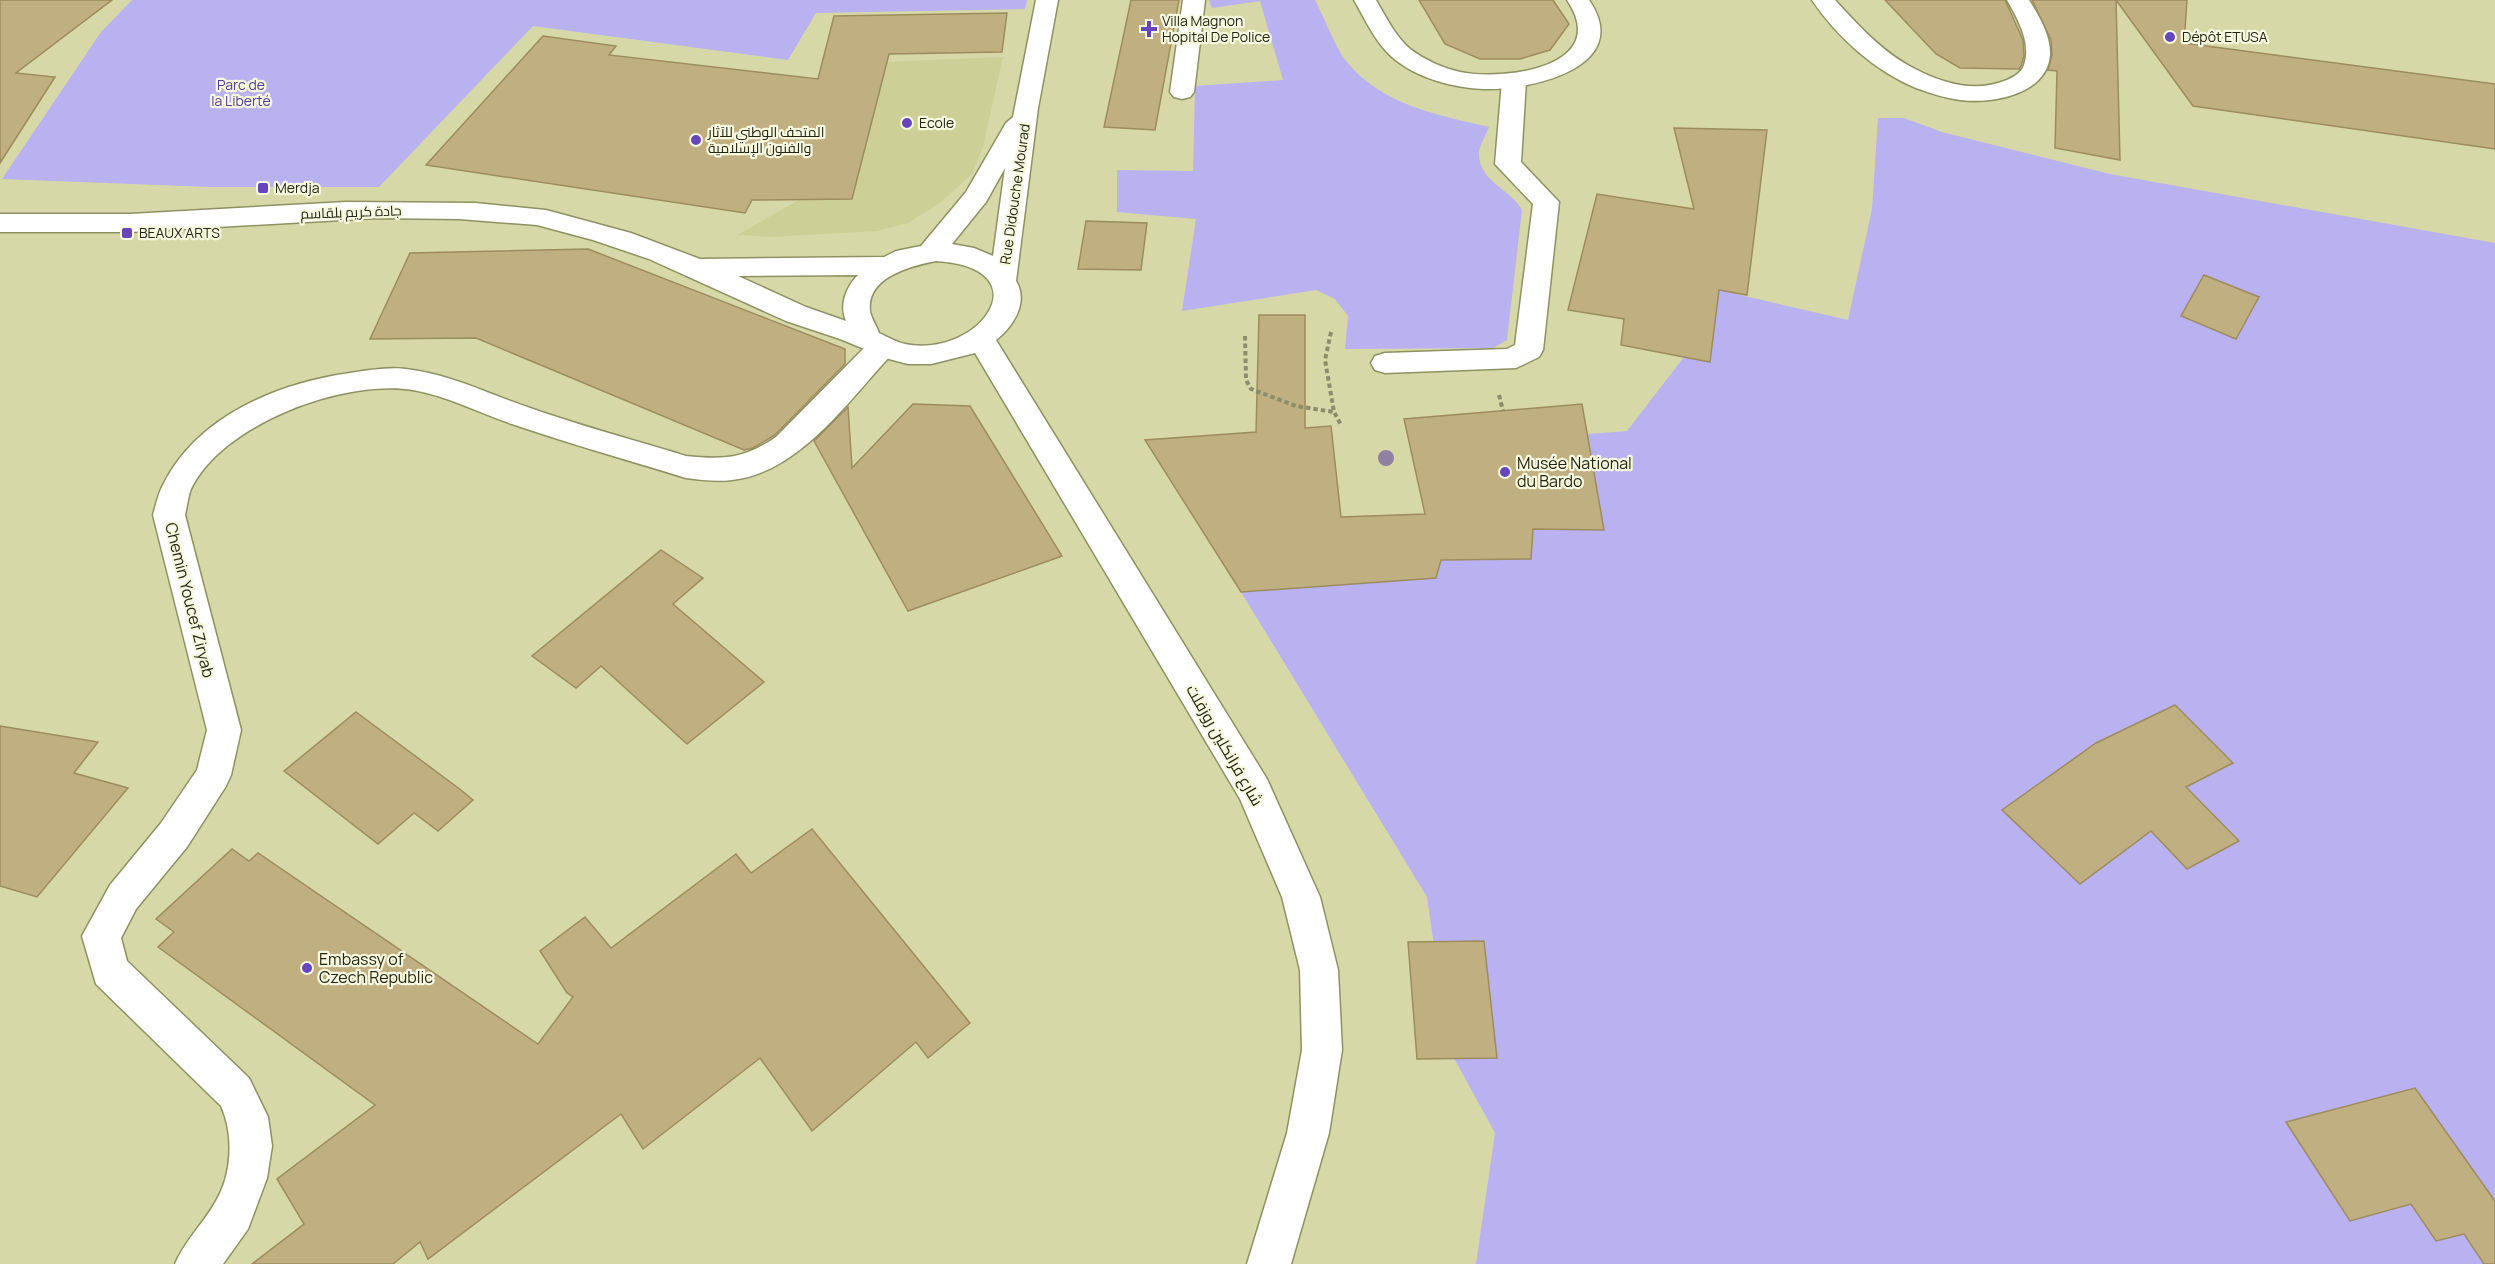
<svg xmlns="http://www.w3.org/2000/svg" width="2495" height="1264" viewBox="0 0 2495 1264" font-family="Manrope,Cairo,sans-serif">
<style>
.built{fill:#cdd096}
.green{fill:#bab1f0}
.building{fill:#c0af80;stroke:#9d8c5e;stroke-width:1.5}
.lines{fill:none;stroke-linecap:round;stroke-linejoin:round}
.minor-casing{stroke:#8f9162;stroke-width:3}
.major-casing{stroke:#8f9162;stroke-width:3}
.path{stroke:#8b8e68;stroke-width:4;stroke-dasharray:4.5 3;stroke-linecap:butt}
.minor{fill:#fff;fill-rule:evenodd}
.major{fill:#fff;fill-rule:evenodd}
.tree{fill:#8e82a0}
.poi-dot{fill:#6646be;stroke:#f6f8df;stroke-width:2}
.labels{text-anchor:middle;stroke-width:4.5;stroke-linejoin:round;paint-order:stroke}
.far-poi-label{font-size:14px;fill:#252612;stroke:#f6f8df;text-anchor:start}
.far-park-label{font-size:14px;fill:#543b9a;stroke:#f6f8df}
.far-street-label{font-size:14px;fill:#252612;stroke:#f6f8df}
.poi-label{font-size:16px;fill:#252612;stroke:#f6f8df;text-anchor:start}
.street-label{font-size:16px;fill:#252612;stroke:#f6f8df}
</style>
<rect width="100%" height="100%" fill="#d6d9a7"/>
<path class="built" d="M1003,57L983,147L972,174L940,203L908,223L878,231L772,237L737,235L802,198L833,64Z"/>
<g class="green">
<path d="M132,0H1027L1025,9L816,13L788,60L533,26L379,187H210L2,179L101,32Z"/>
<path d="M1209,0H1315C1324,17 1336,49 1347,62C1382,105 1438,115 1489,127C1486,135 1479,146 1479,154C1479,182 1511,189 1522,210L1507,340L1493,348L1345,349L1348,316L1335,299L1316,290L1182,311L1196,219L1117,212V170L1193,171L1195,86L1283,80L1260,1L1212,8Z"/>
<path d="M1878,118H1904L1942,132L2110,174L2495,243V1264H1476L1495,1133L1449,1049L1427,897L1241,592L1436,578L1441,560L1531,559L1533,529L1603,530L1587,434L1627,431L1684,357L1710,361L1719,290L1848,320L1872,209Z"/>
</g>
<g class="building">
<path d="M0,0H112L16,73L55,77L0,163Z"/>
<path d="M1131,0H1179L1155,130L1104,127Z"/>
<path d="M1419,0H1553L1569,24L1550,50L1520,59H1480L1445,44Z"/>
<path d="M1885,0H2005L2023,40L2024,56L2021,66L2019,69L1960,68L1936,54Z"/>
<path d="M2032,0H2187L2184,43L2495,84V149L2193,106L2116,0L2120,160L2055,148L2057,71L2048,70L2052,55L2051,40Z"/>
<path d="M1007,13L1002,52L889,54L852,199L752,200L745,213L426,165L543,36L616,46L609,55L818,79L834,16Z"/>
<path d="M1674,128L1767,130L1747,295L1719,290L1710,362L1621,345L1624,319L1568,310L1597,194L1694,209Z"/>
<path d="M1086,221L1147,223L1141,270L1078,269Z"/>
<path d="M588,249L845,349V364L775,435L753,448L744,450L476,338L370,339L410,253Z"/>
<path d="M2204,275L2259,297L2236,339L2181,316Z"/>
<path d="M1259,315H1305V428L1331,426L1341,517L1425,514L1404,419L1582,404L1604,530L1533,529L1531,559L1441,560L1436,578L1241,592L1145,440L1256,432Z"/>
<path d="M913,404L970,406L1062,556L908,611L814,441L848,407L852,468Z"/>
<path d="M661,550L703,578L673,604L764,682L687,744L601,666L576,688L532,656Z"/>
<path d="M2175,705L2233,763L2186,787L2239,841L2187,869L2151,831L2080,884L2002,810L2096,743Z"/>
<path d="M356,712L461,790L473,800L438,831L414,813L378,844L284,771Z"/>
<path d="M0,726L98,742L74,773L128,788L37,897L0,886Z"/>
<path d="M812,829L970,1023L928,1058L916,1042L812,1131L760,1058L643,1149L621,1114L428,1259L420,1242L393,1264H252L304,1224L277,1179L375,1105L158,947L174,932L156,919L232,849L249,861L258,853L538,1044L573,997L567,993L540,951L585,917L611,948L736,854L751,873Z"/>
<path d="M1484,941L1497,1058L1417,1059L1408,942Z"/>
<path d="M2415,1088L2495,1201V1264H2484L2464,1234L2436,1241L2411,1204L2350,1221L2286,1122Z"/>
</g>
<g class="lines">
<g class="minor-casing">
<g id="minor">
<path d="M1183,0H1205L1194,92L1190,97L1182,99L1174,97L1170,92Z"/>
<path d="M1514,74L1522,76L1526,81L1521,162L1559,202L1543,350L1539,357L1516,368L1385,373L1375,370L1371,363L1375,356L1385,353L1507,349L1515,345L1533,204L1495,164L1502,81L1506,76Z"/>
<path d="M882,337L892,340L896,347L892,354C849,400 799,473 732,480C717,482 701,480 686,478C628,460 570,444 512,424C479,413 448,396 413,390C345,379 223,423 191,489C188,497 187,506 185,515L241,730L231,775L226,786L187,847L136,909L121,938L127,961L249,1078L268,1117L272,1146L267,1178L248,1229L223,1264H175C185,1240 204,1223 216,1201C232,1174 234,1135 221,1106L96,984L82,936L110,885L161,823L197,770L207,730L153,515C156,505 158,494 163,485C197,416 278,383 350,373C371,370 392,366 413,370C454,376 491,395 530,408C581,426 634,440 686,456C724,460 744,459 776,437L872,340Z"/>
</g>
</g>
<g class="major-casing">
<g id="major">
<path d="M1036,0H1058L1038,108L1016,281C1029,302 1013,327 996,340L1267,779L1320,897L1338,970L1342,1050L1329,1133L1291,1264H1247L1287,1133L1302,1050L1300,970L1282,897L1240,799L975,353L931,364H908L889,359L840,339L786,321L649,259L593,240L537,225L459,219L377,218L130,232H0V214H130L346,202L475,203L546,210L631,233L700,259L884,257L896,251L921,246L966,192L1006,123L1013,117ZM1005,168L993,256L974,248L952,244L986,202ZM936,261C1045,268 979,359 905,344C896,342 888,337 879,333C877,327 871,318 870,311C866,277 911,266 936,261ZM858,275C846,287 839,305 846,321L806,307L738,276Z"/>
<path d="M1354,0H1376C1386,17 1395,36 1410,49C1425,60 1442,68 1460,72C1502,81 1613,68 1567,0H1589C1635,67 1531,90 1485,89C1453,88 1416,78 1392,57C1375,42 1365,19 1354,0Z"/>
<path d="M1812,0H1835C1859,26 1883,53 1915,69C1944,84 1976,93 2007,80C2014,77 2022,72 2024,65C2032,43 2017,18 2007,0H2029C2039,16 2051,36 2050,55C2047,95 1991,104 1960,100C1945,98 1930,93 1916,88C1875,71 1837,37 1812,0Z"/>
</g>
</g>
<g class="path">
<path d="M1331,332L1325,360L1334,412L1341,425"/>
<path d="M1245,336L1246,380L1251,389L1296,406L1334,412"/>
<path d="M1499,395L1503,411"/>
</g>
<use href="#minor" class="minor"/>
<use href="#major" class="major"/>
</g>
<circle class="tree" cx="1386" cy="458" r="8"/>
<g class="poi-dot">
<path d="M1146 20h6v6h6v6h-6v6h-6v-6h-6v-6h6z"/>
<circle cx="2170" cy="37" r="6"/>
<circle cx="907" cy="123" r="6"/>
<circle cx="696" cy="140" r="6"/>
<rect x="257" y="182" width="12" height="12" rx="3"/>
<rect x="121" y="227" width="12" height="12" rx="3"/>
<circle cx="1505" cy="472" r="6"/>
<circle cx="307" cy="968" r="6"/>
</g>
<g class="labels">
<g class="far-poi-label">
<text x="1162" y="26">Villa Magnon<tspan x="1162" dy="16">Hopital De Police</tspan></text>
<text x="2182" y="42">Dépôt ETUSA</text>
<text x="919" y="128">Ecole</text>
<text x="708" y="137">المتحف الوطني للآثار<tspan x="708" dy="16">والفنون الإسلامية</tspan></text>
<text x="275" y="193">Merdja</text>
<text x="139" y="238">BEAUX ARTS</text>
</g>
<g class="far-park-label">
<text x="241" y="90">Parc de<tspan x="241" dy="16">la Liberté</tspan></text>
</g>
<g class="far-street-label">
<text transform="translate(1015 194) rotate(-82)" y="5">Rue Didouche Mourad</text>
<text transform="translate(351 212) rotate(-2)" y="5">جادة كريم بلقاسم</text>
</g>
<g class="poi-label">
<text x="1517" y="469">Musée National<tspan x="1517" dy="18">du Bardo</tspan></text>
<text x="319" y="965">Embassy of<tspan x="319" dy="18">Czech Republic</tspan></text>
</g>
<g class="street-label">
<text transform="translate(190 600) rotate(76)" y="6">Chemin Youcef Ziryab</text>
<text transform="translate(1225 745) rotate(60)" y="6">شارع فرانكلين روزفلت</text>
</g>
</g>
</svg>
